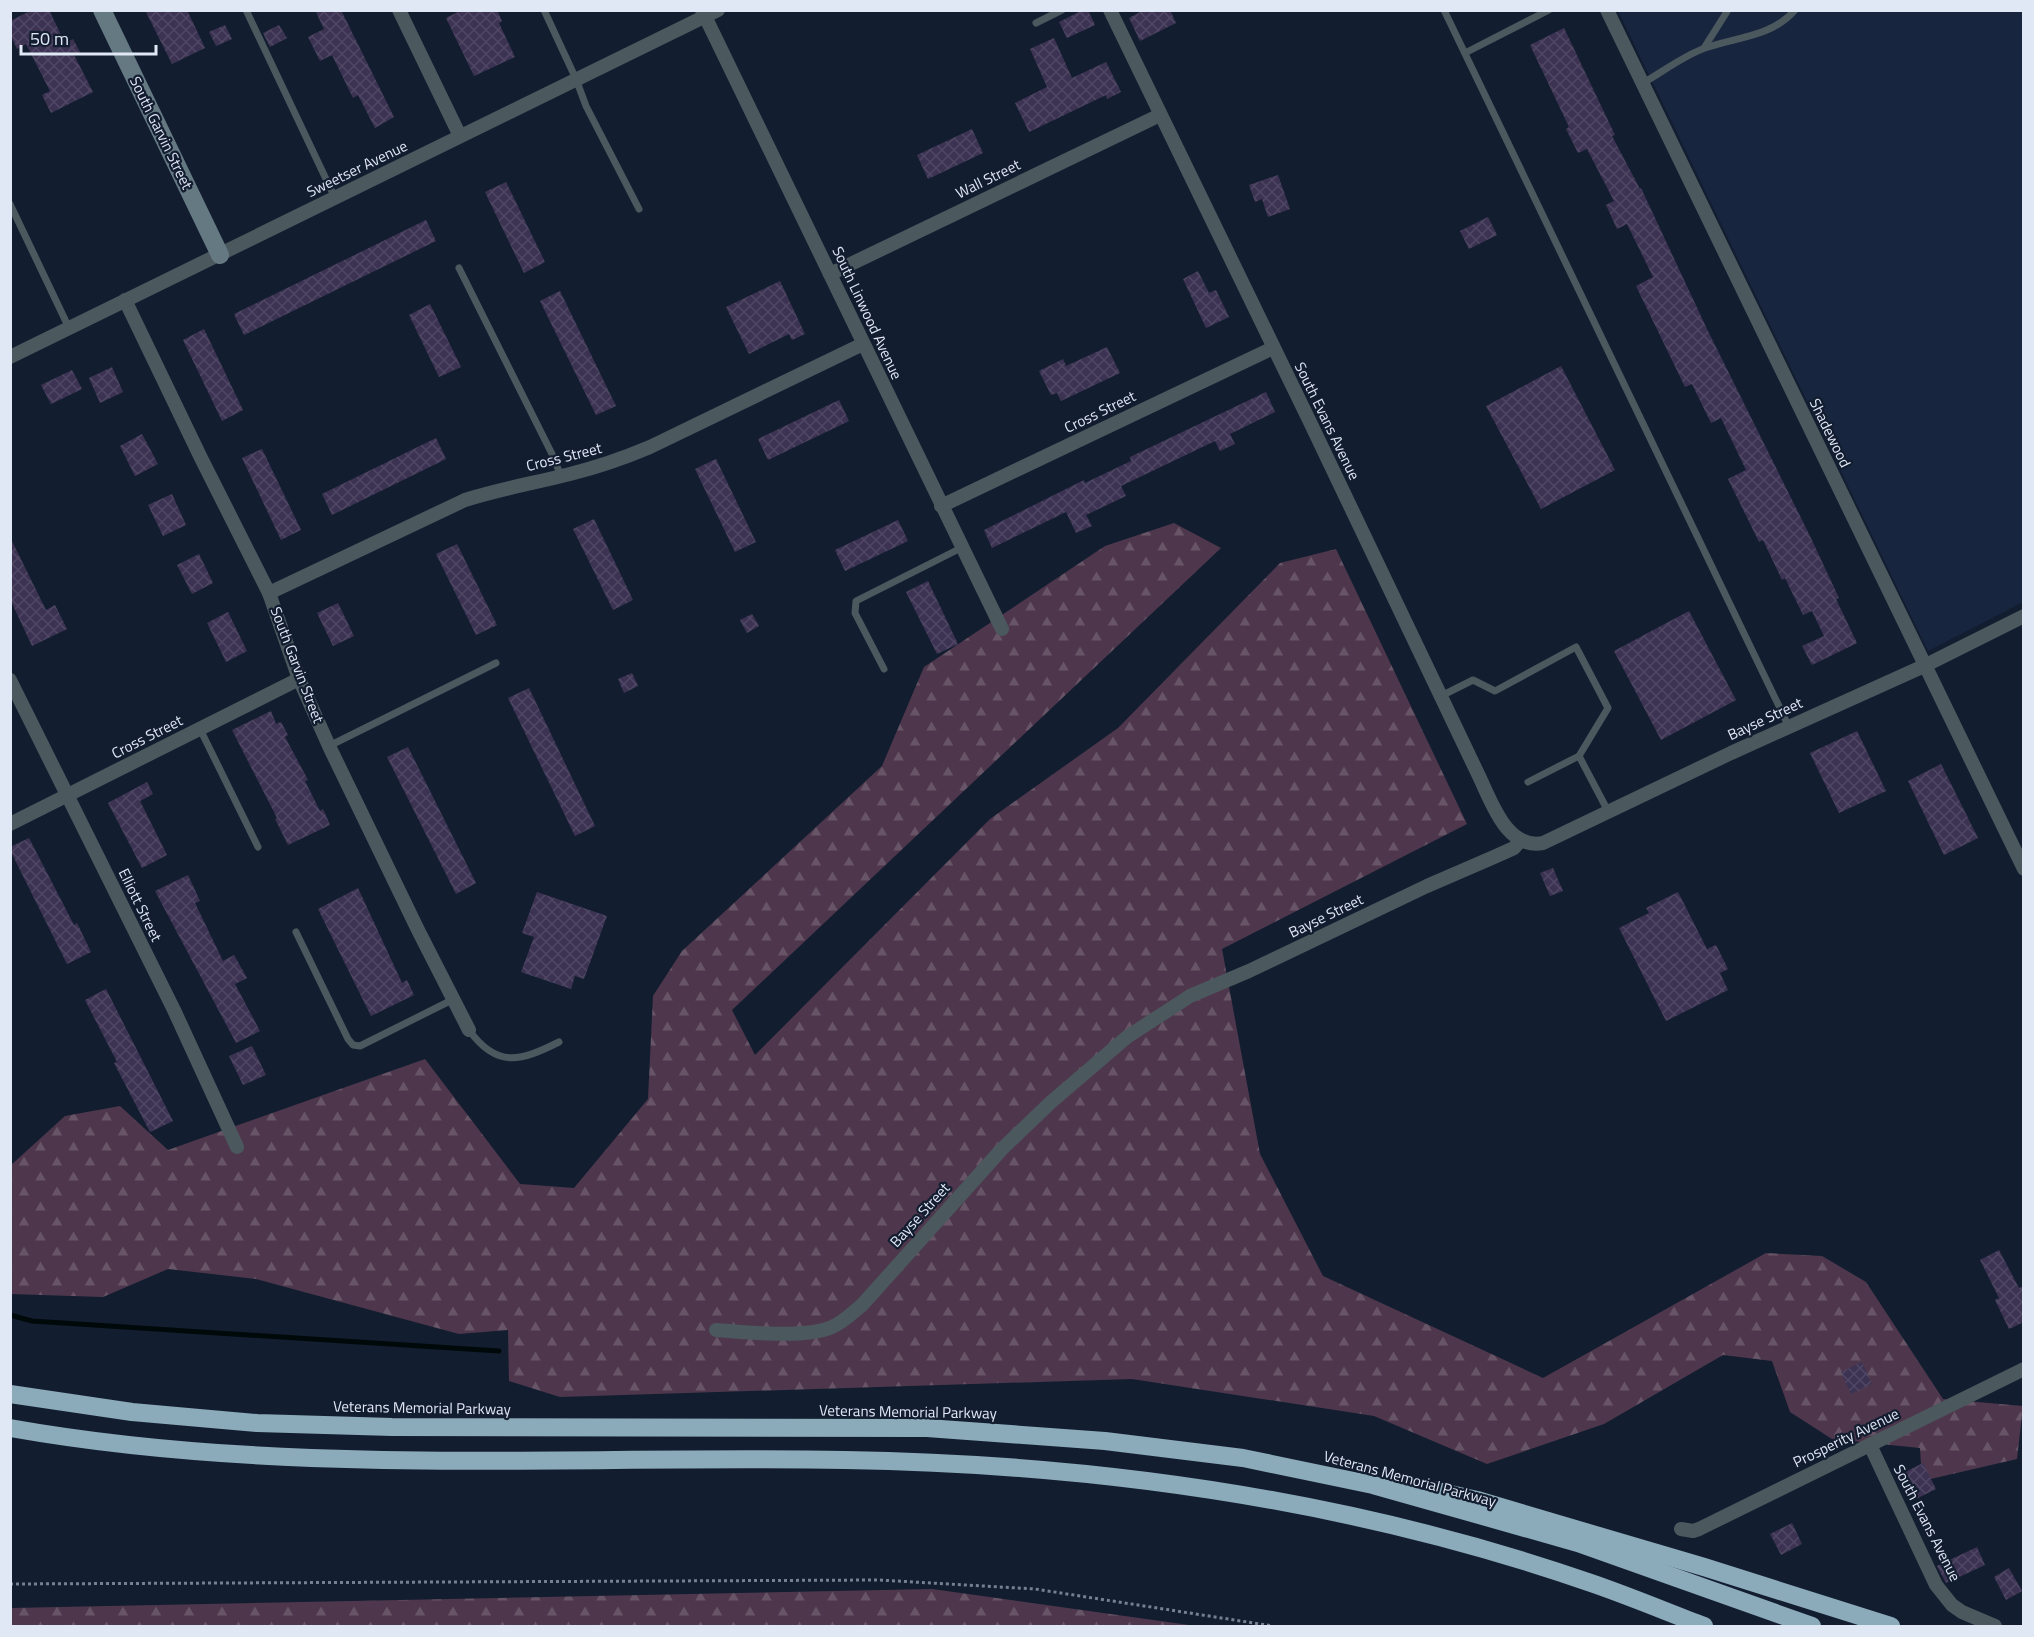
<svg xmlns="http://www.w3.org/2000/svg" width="2034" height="1637" viewBox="0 0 2034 1637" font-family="'Titillium Web',sans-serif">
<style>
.built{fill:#18253f}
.forest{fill:url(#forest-firs)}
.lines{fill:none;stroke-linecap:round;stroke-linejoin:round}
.stream{stroke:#00090a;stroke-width:5}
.building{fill:url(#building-cross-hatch)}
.path{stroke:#778090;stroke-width:3;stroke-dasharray:3 3;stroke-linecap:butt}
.lane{stroke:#4b585e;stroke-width:7}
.street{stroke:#4b585e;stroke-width:14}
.secondary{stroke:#657983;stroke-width:18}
.highway{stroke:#8baaba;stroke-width:18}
.labels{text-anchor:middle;stroke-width:4.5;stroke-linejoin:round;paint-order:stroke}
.street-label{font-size:15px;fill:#e0e7f5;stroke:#131d30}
</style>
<defs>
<pattern id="forest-firs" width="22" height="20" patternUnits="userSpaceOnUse" patternTransform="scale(1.5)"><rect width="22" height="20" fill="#4e374c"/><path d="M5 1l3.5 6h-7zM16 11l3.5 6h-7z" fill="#675466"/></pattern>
<pattern id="building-cross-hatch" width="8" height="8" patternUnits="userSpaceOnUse" patternTransform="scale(1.5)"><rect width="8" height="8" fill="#3c3353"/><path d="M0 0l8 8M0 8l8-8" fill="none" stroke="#4f4764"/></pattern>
</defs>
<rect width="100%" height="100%" fill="#131d30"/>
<path class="built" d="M1618,11H2023V602L1928,651Z"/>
<g class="forest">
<path d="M1174,523L1221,548L732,1010L755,1055L990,819L1118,728L1280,563L1336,549L1467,824L1222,949L1260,1154L1323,1276L1543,1378L1766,1253L1822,1256L1866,1282L1943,1399L2023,1406L2017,1459L1922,1481L1920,1448L1832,1439L1790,1412L1772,1361L1723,1355L1604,1424L1487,1464L1374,1416L1132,1379L560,1397L509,1381L508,1330L459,1334L256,1279L168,1269L103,1297L11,1294L10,1166L65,1116L120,1106L168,1150L425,1059L520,1184L574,1188L648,1099L653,996L682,951L882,766L924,667L1105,546Z"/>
<path d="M932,1589L1196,1626H10L11,1608Z"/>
</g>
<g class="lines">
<path class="stream" d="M10,1315L32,1321L499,1351"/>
</g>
<g class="building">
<path d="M32,10H49L65,43L73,39L80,52L74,55L93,92L51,113L42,95L50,91L26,44L17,49L10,34V21Z"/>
<path d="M145,10H187L205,48L172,64Z"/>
<path d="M315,10H341L394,117L375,128L358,95L353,98L332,55L320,61L308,37L324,29Z"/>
<path d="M462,10H497L502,21L499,23L515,57L474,76L446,18Z"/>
<path d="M1083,10H1088L1095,25L1067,38L1059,22Z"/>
<path d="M1144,10H1170L1176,23L1140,41L1129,18Z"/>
<path d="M225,25L232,39L216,46L209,32Z"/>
<path d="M279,25L287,38L270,47L263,33Z"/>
<path d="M1564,28L1615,135L1612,136L1640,189L1641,188L1707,329L1809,534L1839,598L1836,599L1857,643L1812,665L1802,646L1824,636L1812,611L1803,615L1785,578L1782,580L1763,540L1759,542L1728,479L1746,470L1721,418L1711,423L1692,384L1685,387L1636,286L1653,277L1627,224L1617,229L1606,205L1614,201L1587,149L1578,153L1566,129L1569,127L1530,45Z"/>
<path d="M1054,38L1072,78L1106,62L1121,92L1107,99L1106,95L1029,132L1015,103L1047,87L1030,49Z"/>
<path d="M972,129L983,153L928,179L917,155Z"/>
<path d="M1278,175L1290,209L1268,217L1262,199L1255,202L1249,185Z"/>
<path d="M506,182L545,262L524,273L485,192Z"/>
<path d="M1488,217L1497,235L1469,249L1460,231Z"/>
<path d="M426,220L436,241L244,335L234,314Z"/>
<path d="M1198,271L1209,293L1216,290L1229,317L1206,328L1183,279Z"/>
<path d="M780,281L805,334L792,340L789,334L749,354L726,307Z"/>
<path d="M560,291L616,406L596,415L540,301Z"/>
<path d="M430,304L461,367L439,377L409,315Z"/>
<path d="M204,329L243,410L222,421L183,340Z"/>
<path d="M1107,347L1120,373L1061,401L1057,393L1051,395L1039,371L1063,359L1066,366Z"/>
<path d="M1561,366L1615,470L1541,509L1486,406Z"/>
<path d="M112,367L123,392L100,403L89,378Z"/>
<path d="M72,370L82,389L51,404L41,385Z"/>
<path d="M1266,392L1275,412L1230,434L1235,444L1220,451L1215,441L1121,486L1126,496L1086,515L1092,526L1076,533L1066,512L992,548L984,530L1084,480L1085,483L1131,461L1130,457Z"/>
<path d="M839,400L849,421L768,460L758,439Z"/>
<path d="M142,434L158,464L135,476L120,446Z"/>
<path d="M436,438L446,459L332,515L322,494Z"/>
<path d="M262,449L301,530L281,540L242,458Z"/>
<path d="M716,459L756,542L735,552L695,469Z"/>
<path d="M172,494L186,525L163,536L148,505Z"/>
<path d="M594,519L633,600L613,610L573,529Z"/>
<path d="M898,520L908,541L845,571L835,550Z"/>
<path d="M10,537L46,610L55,605L67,629L32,646L10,599Z"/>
<path d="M457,544L497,625L476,635L436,554Z"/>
<path d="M199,554L213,583L192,594L177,565Z"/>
<path d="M928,581L958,644L937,654L906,592Z"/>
<path d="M338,603L354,636L333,646L317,613Z"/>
<path d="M1689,611L1736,700L1661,740L1614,651Z"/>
<path d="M228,612L247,651L226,662L207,623Z"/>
<path d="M752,614L759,626L747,633L740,620Z"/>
<path d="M632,673L638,686L624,693L618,679Z"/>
<path d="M529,688L595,826L575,836L508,698Z"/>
<path d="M271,711L276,724L281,722L288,735L285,737L308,780L305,781L320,811L323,809L330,825L288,845L275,819L277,818L232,730Z"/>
<path d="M1857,731L1886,791L1839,813L1810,753Z"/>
<path d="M408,747L476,883L456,894L387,757Z"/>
<path d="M1941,764L1978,838L1944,855L1908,781Z"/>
<path d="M147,782L153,794L140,801L167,855L142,868L108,803Z"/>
<path d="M29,838L74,925L77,923L91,952L67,964L10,850V847Z"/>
<path d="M1553,868L1563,891L1550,896L1540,873Z"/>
<path d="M188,875L200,901L195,903L223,961L234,955L247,978L235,984L260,1031L236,1043L155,891Z"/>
<path d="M358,888L402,983L407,980L414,995L371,1016L318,909Z"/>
<path d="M537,892L607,916L584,979L575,976L571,989L521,972L534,937L522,933Z"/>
<path d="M1678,892L1707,949L1716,945L1728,969L1720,973L1728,990L1666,1021L1619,928L1649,913L1646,908Z"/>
<path d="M106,989L173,1121L150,1132L114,1063L117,1062L85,1000Z"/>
<path d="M252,1046L266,1075L243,1085L229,1056Z"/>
<path d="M1999,1250L2019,1288L2024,1286V1322L2009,1329L1995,1300L1999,1298L1980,1260Z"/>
<path d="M1862,1362L1872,1384L1851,1394L1841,1372Z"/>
<path d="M1923,1463L1936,1489L1916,1499L1903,1473Z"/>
<path d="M1792,1523L1802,1544L1781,1555L1770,1534Z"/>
<path d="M1977,1547L1985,1565L1946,1583L1937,1566Z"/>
<path d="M2009,1568L2022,1591L2006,1600L1994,1577Z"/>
</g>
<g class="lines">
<path class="path" d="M10,1584L879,1580L1035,1589L1273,1626"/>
<g class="lane">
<path d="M246,10L335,198"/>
<path d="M544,10L576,79L586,106L639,209"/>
<path d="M1444,10L1789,727"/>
<path d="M1036,23L1062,10"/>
<path d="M1704,48L1728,10"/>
<path d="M1465,53L1549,10"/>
<path d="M1643,83C1662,72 1685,55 1705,48C1736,37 1772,37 1795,10"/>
<path d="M10,204L69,328"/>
<path d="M459,268L552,454L561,476"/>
<path d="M884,669L855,613L856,601L961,548"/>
<path d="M1441,696L1473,680L1495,691L1576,647L1608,708L1579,756L1609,813"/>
<path d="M200,729L258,847"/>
<path d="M329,746L496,663"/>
<path d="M1528,782L1579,756"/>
<path d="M296,932L348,1039L353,1045L360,1046L454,999"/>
<path d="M469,1030C497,1069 521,1061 559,1042"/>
</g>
<g class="street">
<path d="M399,10L460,136"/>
<path d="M702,10L1002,629"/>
<path d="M1110,10L1310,422L1478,774C1491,800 1506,850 1543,843L1731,753L1924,666L2024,616"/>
<path d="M1607,10L2024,869"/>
<path d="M830,274L1160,115"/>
<path d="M125,300L201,458L269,593L299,679L329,746L418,930L469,1030"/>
<path d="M10,357L718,10"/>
<path d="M941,506L1273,348"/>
<path d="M269,593L465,500C499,489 535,483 570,474C598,467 624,458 650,447L863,344"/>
<path d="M10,680L174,1010L237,1147"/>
<path d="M10,824L299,679"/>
<path d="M716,1330C747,1332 804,1339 832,1327C844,1322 852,1313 862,1305L1002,1149L1050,1103L1127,1037L1190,996L1249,971L1427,886L1494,857L1514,848L1520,841"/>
<path d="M1870,1445L1936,1585L1952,1605L1962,1612L1995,1626"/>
<path d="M1681,1529L1693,1531L1699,1529L2024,1369"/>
</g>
<path class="secondary" d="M102,10L220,255"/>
<g class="highway">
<path d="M10,1394L132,1412L257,1423L392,1427L927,1428L1105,1441L1243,1458L1373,1485L1578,1543L1812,1626"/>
<path d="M10,1428C286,1477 567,1455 845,1460C1098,1464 1352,1500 1591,1583C1629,1596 1667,1612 1704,1626"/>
<path d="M1433,1490L1477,1500L1704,1567L1891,1626"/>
</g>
</g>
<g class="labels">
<g class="street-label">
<text transform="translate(161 133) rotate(64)" y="5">South Garvin Street</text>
<text transform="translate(357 169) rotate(-26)" y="5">Sweetser Avenue</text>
<text transform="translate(988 179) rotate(-26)" y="5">Wall Street</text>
<text transform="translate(867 313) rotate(65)" y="5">South Linwood Avenue</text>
<text transform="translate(1100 412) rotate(-26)" y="5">Cross Street</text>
<text transform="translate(1327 421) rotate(64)" y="5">South Evans Avenue</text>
<text transform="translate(1830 433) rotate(64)" y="5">Shadewood</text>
<text transform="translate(564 457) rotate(-14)" y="5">Cross Street</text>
<text transform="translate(297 665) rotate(69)" y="5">South Garvin Street</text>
<text transform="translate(1765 719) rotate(-25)" y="5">Bayse Street</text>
<text transform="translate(147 737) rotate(-27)" y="5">Cross Street</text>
<text transform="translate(140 905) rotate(64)" y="5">Elliott Street</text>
<text transform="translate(1326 916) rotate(-26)" y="5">Bayse Street</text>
<text transform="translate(920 1215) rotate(-48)" y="5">Bayse Street</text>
<text transform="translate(422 1408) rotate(1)" y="5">Veterans Memorial Parkway</text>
<text transform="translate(908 1412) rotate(1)" y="5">Veterans Memorial Parkway</text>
<text transform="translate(1846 1438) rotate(-26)" y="5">Prosperity Avenue</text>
<text transform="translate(1410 1479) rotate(15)" y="5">Veterans Memorial Parkway</text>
<text transform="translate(1927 1523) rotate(63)" y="5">South Evans Avenue</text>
</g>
</g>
<rect width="2034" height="1637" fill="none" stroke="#e0e7f5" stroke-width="24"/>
<path d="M21 45v9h135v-9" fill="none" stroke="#e0e7f5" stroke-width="3"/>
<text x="30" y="45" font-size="18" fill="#e0e7f5" stroke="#131d30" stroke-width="4.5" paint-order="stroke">50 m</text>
</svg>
